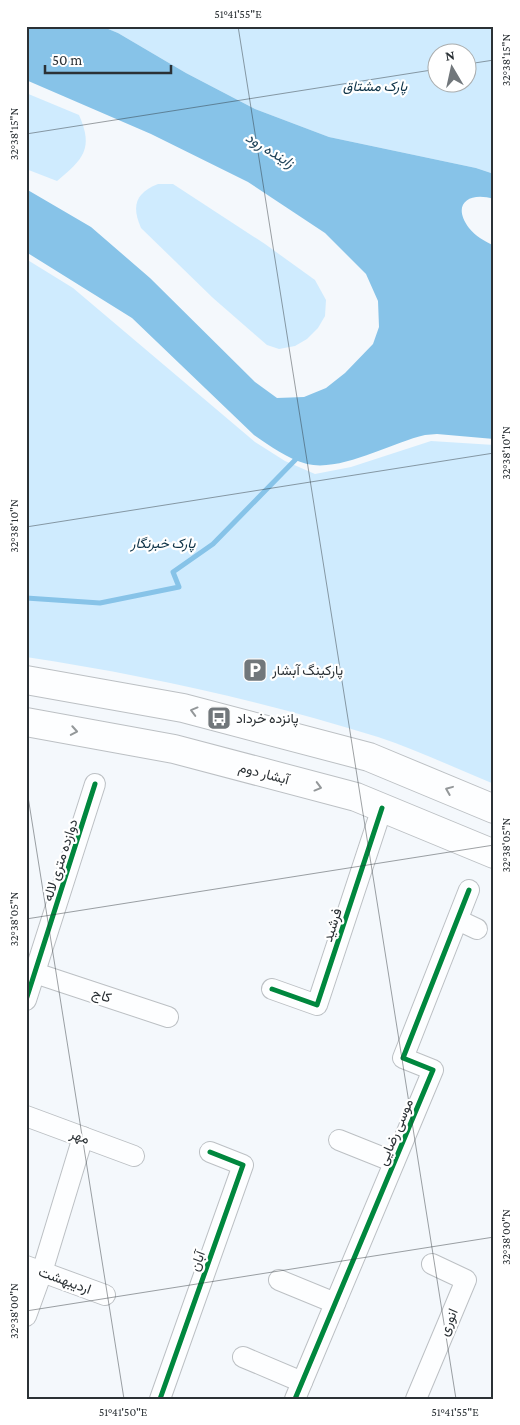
<svg xmlns="http://www.w3.org/2000/svg" width="520" height="1425" viewBox="0 0 520 1425" font-family="'Crimson Pro',Vazirmatn,serif">
<style>
.green{fill:#cfebfe;fill-rule:evenodd}
.water{fill:#87c3e8}
.lines{fill:none;stroke-linecap:round;stroke-linejoin:round}
.stream{stroke:#87c3e8;stroke-width:5}
.minor-casing{stroke:#bcc0c4;stroke-width:22}
.primary-casing{stroke:#bcc0c4;stroke-width:30}
.minor{stroke:#fdfeff;stroke-width:20}
.primary{stroke:#fdfeff;stroke-width:28}
.cycleway-casing{stroke:#fff;stroke-width:8}
.cycleway{stroke:#00873e;stroke-width:5}
.oneway{stroke:#94989a}
.ticks{fill:none;stroke:#2b3135;stroke-width:1;stroke-opacity:0.45}
.labels{text-anchor:middle;stroke-width:4.5;stroke-linejoin:round;paint-order:stroke}
.park-label{font-size:14px;font-style:italic;fill:#0b3146;stroke:#fff}
.poi-label{font-size:14px;fill:#2b3135;stroke:#fff;text-anchor:start}
.street-label{font-size:14px;fill:#2b3135;stroke:#fff}
.water-label{font-size:15px;font-style:italic;fill:#21455b;stroke:#fff}
.neatline{fill:none;stroke:#2b3135;stroke-width:2}
.ticks-label{font-size:12px;text-anchor:middle;fill:#2b3135}
</style>
<rect width="100%" height="100%" fill="#f4f8fc"/>
<g class="green">
<path d="M101,26H494V174L476,168L329,137L255,109L186,73L118,33ZM438,52H468V82H438Z"/>
<path d="M26,93L79,115C94,149 83,159 57,181L26,169Z"/>
<path d="M158,184H173L265,244L315,280L326,300L325,316L318,328L307,339L295,346L279,349L267,345L213,298L141,228C131,205 136,193 158,184Z"/>
<path d="M26,259L73,288L255,442L285,461L315,474L351,467L431,441L494,445V784C455,768 417,750 378,737C263,701 145,675 26,657Z"/>
</g>
<path class="water" d="M26,26H101L118,33L186,73L255,109L329,137L476,168L494,174V199C469,191 451,204 469,228C475,236 485,241 494,246V439L437,434L425,435C390,443 342,472 307,464C288,459 270,446 254,435L132,318L26,252V189L91,227L150,278L255,382L277,398L304,397L326,388L345,373L373,344L379,327L378,301L366,274L325,233L248,182L151,134L26,80Z"/>
<g class="lines">
<path class="stream" d="M26,598L100,603L179,587L173,572L213,544L300,455"/>
<g class="minor-casing">
<g id="minor">
<path d="M458,920L477,929"/>
<path d="M26,971L35,973L168,1017"/>
<path d="M272,989L317,1005L382,808"/>
<path d="M26,1000L95,784"/>
<path d="M26,1116L134,1156"/>
<path d="M339,1140L394,1162"/>
<path d="M26,1266L105,1295"/>
<path d="M279,1280L335,1303"/>
<path d="M26,1316L42,1272L83,1137"/>
<path d="M243,1357L302,1382"/>
<path d="M160,1399L243,1165L210,1152"/>
<path d="M295,1399L433,1070L403,1058L469,890"/>
<path d="M416,1399L466,1280L432,1264"/>
</g>
</g>
<g class="primary-casing">
<g id="primary">
<path d="M26,680L183,708L369,757L494,809"/>
<path d="M26,722L174,749L356,797L494,854"/>
</g>
</g>
<use href="#minor" class="minor"/>
<use href="#primary" class="primary"/>
<g class="cycleway-casing">
<g id="cycleway">
<path d="M272,989L317,1005L382,808"/>
<path d="M26,1000L95,784"/>
<path d="M160,1399L243,1165L210,1152"/>
<path d="M295,1399L433,1070L403,1058L469,890"/>
</g>
</g>
<use href="#cycleway" class="cycleway"/>
</g>
<defs><path id="oneway-chevron" d="M-2-3.5L2.5 0L-2 3.5" fill="none" stroke-width="1.6" stroke-linecap="round" stroke-linejoin="round" transform="scale(1.25)"/></defs>
<g class="oneway">
<use href="#oneway-chevron" transform="translate(194 711) rotate(-165)"/>
<use href="#oneway-chevron" transform="translate(74 731) rotate(10)"/>
<use href="#oneway-chevron" transform="translate(318 787) rotate(15)"/>
<use href="#oneway-chevron" transform="translate(449 790) rotate(-158)"/>
</g>
<path class="ticks" d="M238,26L456,1399M468,64L494,60M26,134L438,69M26,527L494,453M26,784L124,1399M26,919L494,845M26,1311L494,1237"/>
<defs>
<g id="parking-square" transform="scale(1.25)"><rect x="-9" y="-9" width="18" height="18" rx="4" fill="#71777b" stroke="#fff"/><path d="M-3.5-5.5H1a3.5 3.5 0 0 1 0 7H-1V5.5H-3.5ZM-1-3.4V-.6H.8a1.4 1.4 0 0 0 0-2.8Z" fill="#fff"/></g>
<g id="bus-square" transform="scale(1.25)"><rect x="-9" y="-9" width="18" height="18" rx="4" fill="#71777b" stroke="#fff"/><path d="M-5-6H5V4H4V6H2V4H-2V6H-4V4H-5ZM-3.5-4V0h7V-4ZM-3.5 1.2v1.5H-2V1.2ZM2 1.2v1.5H3.5V1.2Z" fill="#fff"/></g>
</defs>
<g fill-rule="evenodd">
<use href="#parking-square" x="255" y="670"/>
<use href="#bus-square" x="219" y="718"/>
</g>
<g class="labels">
<g class="park-label">
<text x="375" y="91">پارک مشتاق</text>
<text x="163" y="548">پارک خبرنگار</text>
</g>
<g class="poi-label">
<text x="272" y="675">پارکینگ آبشار</text>
<text x="236" y="723">پانزده خرداد</text>
</g>
<g class="street-label">
<text transform="translate(264 773) rotate(15)" y="5">آبشار دوم</text>
<text transform="translate(60 860) rotate(-72)" y="5">دوازده متری لاله</text>
<text transform="translate(332 925) rotate(-72)" y="5">فرشید</text>
<text transform="translate(102 995) rotate(19)" y="5">کاج</text>
<text transform="translate(395 1132) rotate(-67)" y="5">موسی رضایی</text>
<text transform="translate(80 1136) rotate(20)" y="5">مهر</text>
<text transform="translate(197 1261) rotate(-70)" y="5">آبان</text>
<text transform="translate(65 1280) rotate(20)" y="5">اردیبهشت</text>
<text transform="translate(448 1322) rotate(-67)" y="5">انوری</text>
</g>
<g class="water-label">
<text transform="translate(270 150) rotate(32)" y="5">زاینده رود</text>
</g>
</g>
<rect width="520" height="1425" fill="none" stroke="#ffffff" stroke-width="55"/>
<g transform="translate(452 68) rotate(351)"><circle r="24" fill="#ffffff" stroke="#aaadae"/>
<path d="M0-4L9 19L0 12L-9 19Z" fill="#71777b"/>
<text y="-8" font-size="14" font-weight="bold" text-anchor="middle" fill="#2b3135">N</text>
</g>
<path d="M45 65v8h126v-8" fill="none" stroke="#2b3135" stroke-width="2.5"/>
<text x="52" y="65" font-size="15" fill="#2b3135" stroke="#ffffff" stroke-width="4" paint-order="stroke">50 m</text>
<rect x="28" y="28" width="464" height="1370" class="neatline"/>
<g class="ticks-label">
<text x="238" y="18">51°41'55"E</text>
<text transform="translate(506 60) rotate(-90)" y="4">32°38'15"N</text>
<text transform="translate(14 134) rotate(-90)" y="4">32°38'15"N</text>
<text transform="translate(506 453) rotate(-90)" y="4">32°38'10"N</text>
<text transform="translate(14 526) rotate(-90)" y="4">32°38'10"N</text>
<text transform="translate(506 845) rotate(-90)" y="4">32°38'05"N</text>
<text transform="translate(14 919) rotate(-90)" y="4">32°38'05"N</text>
<text transform="translate(506 1237) rotate(-90)" y="4">32°38'00"N</text>
<text transform="translate(14 1311) rotate(-90)" y="4">32°38'00"N</text>
<text x="123" y="1416">51°41'50"E</text>
<text x="455" y="1416">51°41'55"E</text>
</g>
</svg>
